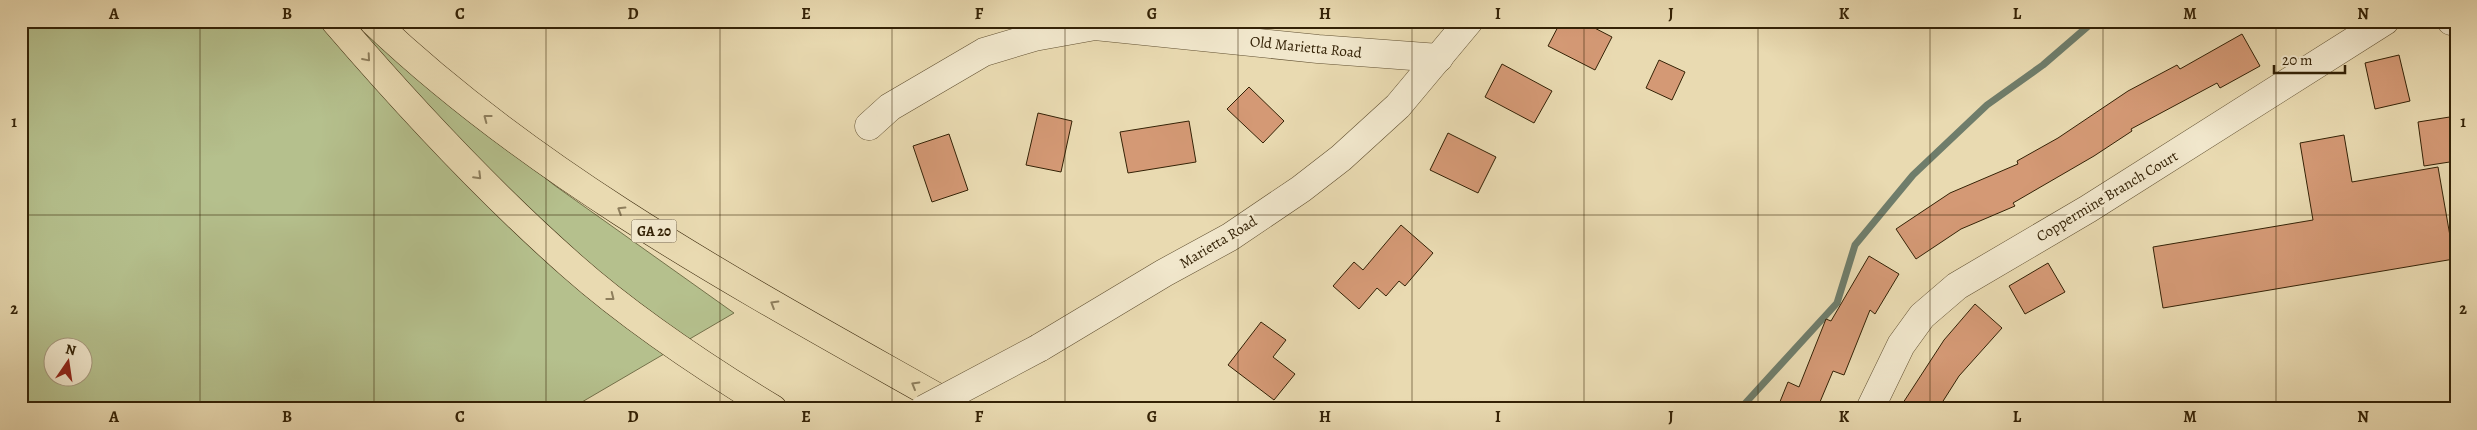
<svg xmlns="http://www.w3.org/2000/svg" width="2477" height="430" viewBox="0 0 2477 430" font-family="Alegreya,serif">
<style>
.green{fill:#b5c08d;stroke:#74714a;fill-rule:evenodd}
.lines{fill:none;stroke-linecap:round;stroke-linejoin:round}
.stream{stroke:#6f7d6b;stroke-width:7}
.building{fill:#d49975;stroke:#342206}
.minor-casing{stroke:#615031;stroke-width:29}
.highway-casing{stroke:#342206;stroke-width:29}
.minor{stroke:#f1e7cc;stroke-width:28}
.highway{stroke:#e9dab1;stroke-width:28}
.minor-bridge-casing{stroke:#615031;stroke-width:29;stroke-linecap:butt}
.minor-bridge{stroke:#f1e7cc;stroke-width:28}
.oneway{stroke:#8e7e5c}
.grid{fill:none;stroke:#342206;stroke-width:1;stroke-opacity:0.55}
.labels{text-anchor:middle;stroke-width:5;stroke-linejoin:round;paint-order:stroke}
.shield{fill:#f1e7cc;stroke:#6d5d41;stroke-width:1}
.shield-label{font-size:14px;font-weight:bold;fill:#342206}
.street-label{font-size:15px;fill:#342206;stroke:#f1e7cc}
.neatline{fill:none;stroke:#342206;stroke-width:2}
.grid-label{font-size:16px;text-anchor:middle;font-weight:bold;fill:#342206}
</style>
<rect width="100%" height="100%" fill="#e9dab1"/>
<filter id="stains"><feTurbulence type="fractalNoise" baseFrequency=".004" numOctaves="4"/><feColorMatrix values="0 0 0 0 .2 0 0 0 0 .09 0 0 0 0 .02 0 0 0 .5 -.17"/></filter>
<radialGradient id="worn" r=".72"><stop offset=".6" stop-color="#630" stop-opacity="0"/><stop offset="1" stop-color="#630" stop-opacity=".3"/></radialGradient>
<path class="green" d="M21,21H351L554,185L734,313L570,409H21ZM52,348H82V378H52Z"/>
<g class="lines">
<path class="stream" d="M1740,409L1837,303L1855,245L1913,175L1987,105L2043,65L2094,21"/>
</g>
<g class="building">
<path d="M1561,21H1581L1612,37L1595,70L1548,46Z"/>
<path d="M2242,34L2260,66L2220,88L2217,83L2131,129L2132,131L2094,156L2013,203L2015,206L1961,229L1916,259L1896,229L1950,193L2018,164L2017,161L2058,138L2128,91L2177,65L2180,69Z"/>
<path d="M2399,55L2410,101L2375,109L2365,63Z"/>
<path d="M1659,60L1685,72L1672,100L1646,88Z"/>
<path d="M1502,64L1552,91L1534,123L1485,97Z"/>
<path d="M1249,87L1284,121L1263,143L1227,109Z"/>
<path d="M1038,113L1072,121L1061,172L1026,165Z"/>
<path d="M2456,116V161L2424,166L2418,122Z"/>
<path d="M1189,121L1196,162L1128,173L1120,132Z"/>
<path d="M1448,133L1496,157L1478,193L1430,170Z"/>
<path d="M949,134L968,190L932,202L913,146Z"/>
<path d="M2344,135L2352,182L2438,167L2454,259L2163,308L2153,247L2313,220L2300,143Z"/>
<path d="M1401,225L1433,253L1405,286L1399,281L1386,296L1377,288L1359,309L1333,286L1354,262L1363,270Z"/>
<path d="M1869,256L1899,274L1875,314L1870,310L1844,375L1833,371L1817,409H1777L1788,382L1799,387L1826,319L1831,321Z"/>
<path d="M2048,263L2065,292L2025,314L2009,286Z"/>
<path d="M1975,304L2002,328L1959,376L1938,409H1899L1944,340Z"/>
<path d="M1261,322L1286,340L1273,357L1295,374L1274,400L1228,365Z"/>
</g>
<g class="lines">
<g class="minor-casing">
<g id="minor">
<path d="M2451,21L2456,22"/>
<path d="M869,126L890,107L984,52L1034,37L1095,26L1318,49L1439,58"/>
<path d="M1039,348L1164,273L1230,237L1301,189L1341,158L1398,106L1469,21"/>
<path d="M1870,409L1901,345L1922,316L1957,286L2088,209L2385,21"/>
</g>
</g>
<g class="highway-casing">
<g id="highway">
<path d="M335,21C409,107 487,191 572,266C633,320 704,367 773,409"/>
<path d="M373,21C542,182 757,295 958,409"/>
</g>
</g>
<use href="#minor" class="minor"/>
<use href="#highway" class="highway"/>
<g class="minor-bridge-casing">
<path id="minor-bridge" d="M924,409L1039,348"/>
</g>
<use href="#minor-bridge" class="minor-bridge"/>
</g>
<defs><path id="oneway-chevron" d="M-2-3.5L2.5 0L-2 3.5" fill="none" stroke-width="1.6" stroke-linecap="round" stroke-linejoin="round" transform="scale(1.25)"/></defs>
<g class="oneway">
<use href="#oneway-chevron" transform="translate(367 58) rotate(49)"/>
<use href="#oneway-chevron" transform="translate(487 118) rotate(-143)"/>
<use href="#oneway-chevron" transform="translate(478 176) rotate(45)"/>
<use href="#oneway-chevron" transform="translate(621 210) rotate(-148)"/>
<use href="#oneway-chevron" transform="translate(611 297) rotate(38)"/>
<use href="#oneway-chevron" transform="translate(774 304) rotate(-149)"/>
<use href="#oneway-chevron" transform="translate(915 385) rotate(-150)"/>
</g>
<path class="grid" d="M200,21V409M374,21V409M546,21V409M720,21V409M892,21V409M1065,21V409M1238,21V409M1412,21V409M1584,21V409M1758,21V409M1930,21V409M2103,21V409M2276,21V409M21,215H2456"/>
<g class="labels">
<rect class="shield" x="631.5" y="219.5" width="45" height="23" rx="4"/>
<g class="shield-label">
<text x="654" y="236">GA 20</text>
</g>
<g class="street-label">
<text transform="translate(1306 47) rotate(6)" y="5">Old Marietta Road</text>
<text transform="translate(2107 196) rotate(-31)" y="5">Coppermine Branch Court</text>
<text transform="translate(1218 242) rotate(-31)" y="5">Marietta Road</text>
</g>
</g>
<rect width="2477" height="430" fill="none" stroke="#e9dab1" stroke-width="55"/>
<g transform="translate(68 362) rotate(13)"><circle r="24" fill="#f1e7cc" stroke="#a5987d"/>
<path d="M0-4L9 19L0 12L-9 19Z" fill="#8f2418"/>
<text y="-8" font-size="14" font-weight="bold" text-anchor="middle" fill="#342206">N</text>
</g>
<path d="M2274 65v8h71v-8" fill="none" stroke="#342206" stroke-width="2.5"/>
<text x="2282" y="65" font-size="15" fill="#342206" stroke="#f1e7cc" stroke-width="4" paint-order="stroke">20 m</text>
<rect x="28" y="28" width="2422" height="374" class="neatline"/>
<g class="grid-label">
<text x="114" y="19">A</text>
<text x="287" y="19">B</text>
<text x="460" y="19">C</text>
<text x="633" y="19">D</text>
<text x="806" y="19">E</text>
<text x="979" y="19">F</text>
<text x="1152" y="19">G</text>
<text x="1325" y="19">H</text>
<text x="1498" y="19">I</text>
<text x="1671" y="19">J</text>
<text x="1844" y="19">K</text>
<text x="2017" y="19">L</text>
<text x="2190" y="19">M</text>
<text x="2363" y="19">N</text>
<text x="14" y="127">1</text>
<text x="2463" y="127">1</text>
<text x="14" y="314">2</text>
<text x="2463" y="314">2</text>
<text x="114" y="422">A</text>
<text x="287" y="422">B</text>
<text x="460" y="422">C</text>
<text x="633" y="422">D</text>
<text x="806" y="422">E</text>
<text x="979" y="422">F</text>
<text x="1152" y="422">G</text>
<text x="1325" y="422">H</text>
<text x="1498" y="422">I</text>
<text x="1671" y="422">J</text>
<text x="1844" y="422">K</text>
<text x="2017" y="422">L</text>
<text x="2190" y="422">M</text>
<text x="2363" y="422">N</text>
</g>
<rect width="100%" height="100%" filter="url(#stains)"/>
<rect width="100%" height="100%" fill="url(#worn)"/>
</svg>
